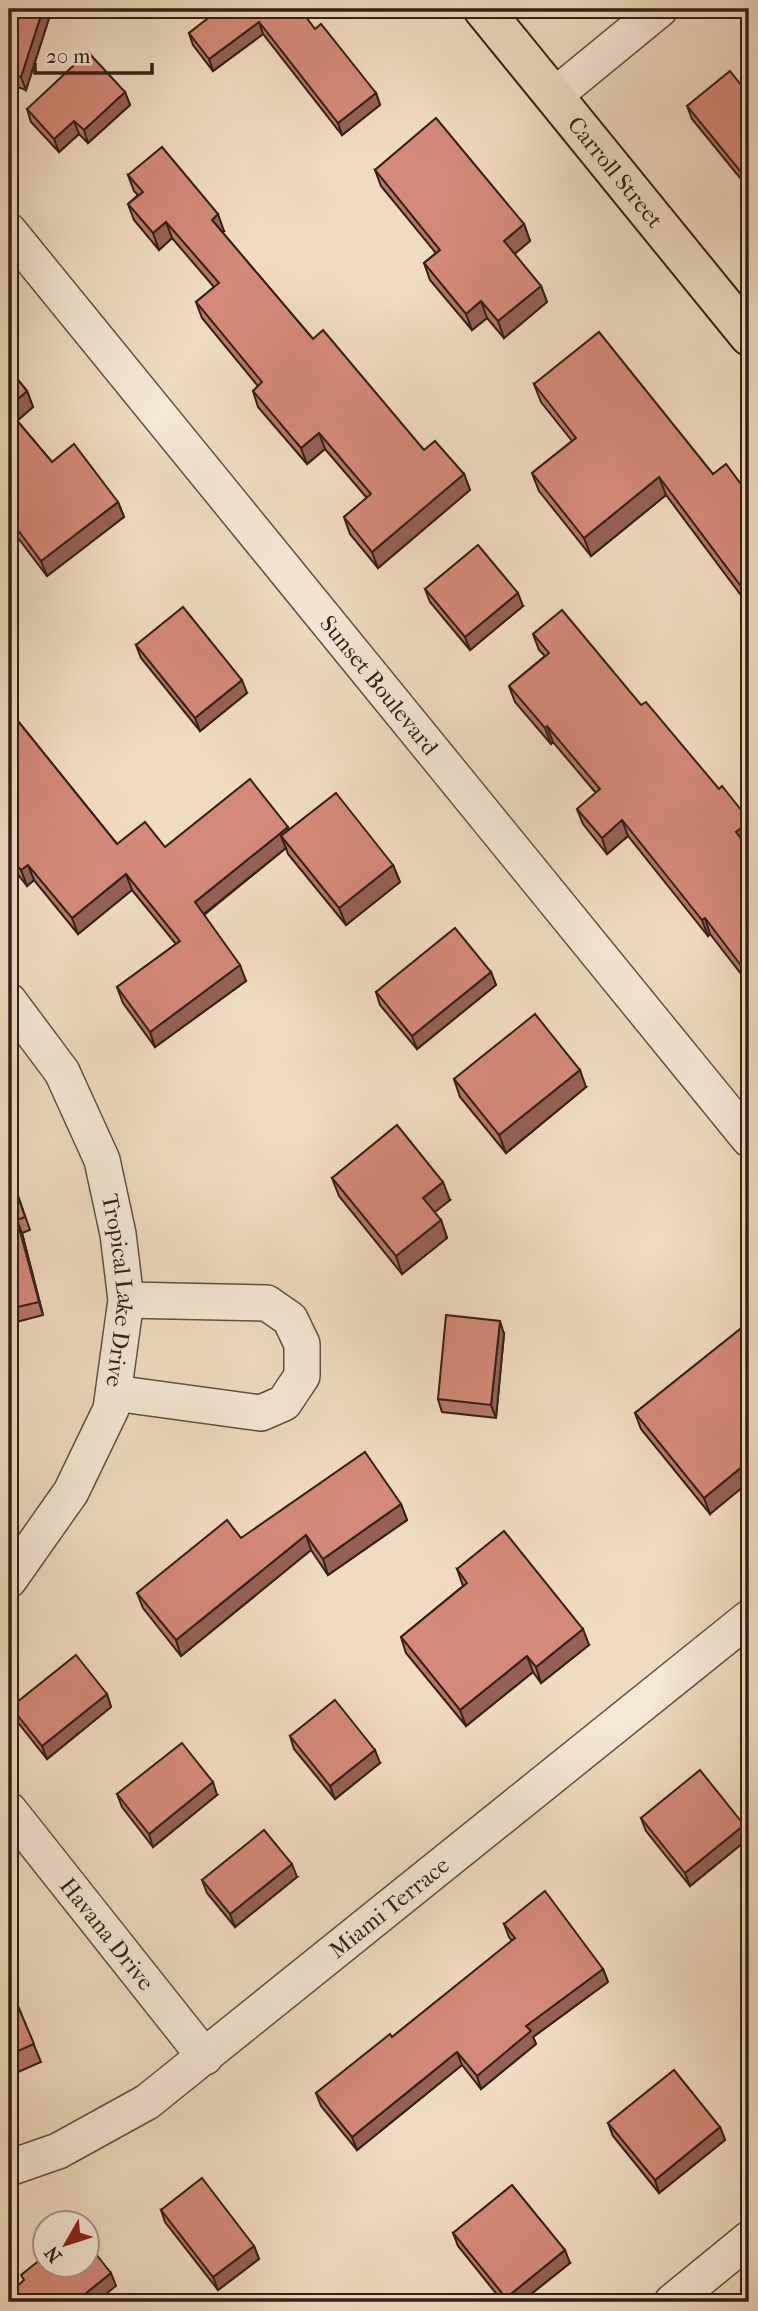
<svg xmlns="http://www.w3.org/2000/svg" width="758" height="2311" viewBox="0 0 758 2311" font-family="'IM FELL French Canon',serif">
<style>
.lines{fill:none;stroke-linecap:round;stroke-linejoin:round}
.street-casing{stroke:#605040;stroke-width:38}
.primary-casing{stroke:#312116;stroke-width:42}
.street{stroke:#f5e8d5;stroke-width:35}
.primary{stroke:#efdbbf;stroke-width:38}
.wall{fill:#b57767;stroke:#312116;stroke-width:2}
.shaded-wall{fill:#946154;stroke:#312116;stroke-width:2}
.building{fill:#d38a78;stroke:#312116;stroke-width:2}
.labels{text-anchor:middle;stroke-width:7;stroke-linejoin:round;paint-order:stroke}
.street-label{font-size:23px;fill:#312116;stroke:#f5e8d5}
</style>
<rect width="100%" height="100%" fill="#efdbbf"/>
<filter id="stains"><feTurbulence type="fractalNoise" baseFrequency=".00286" numOctaves="4"/><feColorMatrix values="0 0 0 0 .2 0 0 0 0 .09 0 0 0 0 .02 0 0 0 .5 -.17"/></filter>
<radialGradient id="worn" r=".72"><stop offset=".6" stop-color="#630" stop-opacity="0"/><stop offset="1" stop-color="#630" stop-opacity=".3"/></radialGradient>
<g class="lines">
<g class="street-casing">
<g id="street">
<path d="M554,96L660,9"/>
<path id="s1" d="M9,231L749,1139"/>
<path id="s2" d="M9,1001L62,1072L102,1160L118,1234L126,1300L111,1409L71,1492L9,1580"/>
<path d="M114,1393L261,1413L284,1403L302,1376V1344L290,1319L267,1303L126,1300"/>
<path id="s3" d="M9,1810L205,2057"/>
<path id="s4" d="M9,2168L58,2151L147,2102L749,1618"/>
<path d="M672,2302L749,2239"/>
</g>
</g>
<g class="primary-casing">
<g id="primary">
<path id="s5" d="M483,9L749,336"/>
</g>
</g>
<use href="#street" class="street"/>
<use href="#primary" class="primary"/>
</g>
<g class="wall">
<path d="M9,9H52L26,90L9,84Z"/>
<path d="M220,9L315,29L376,93L380,105L342,135L263,34L213,71L193,45L189,33Z"/>
<path d="M125,92L130,105L88,143L79,134L59,152L31,122L27,109Z"/>
<path d="M749,95V189L692,119L687,106Z"/>
<path d="M375,170L524,224L530,241L514,254L541,286L547,302L504,338L487,318L472,330L430,280L424,263L436,253L381,186Z"/>
<path d="M128,175L224,231L222,232L313,339L424,450L464,474L470,490L378,568L350,534L344,517L367,498L325,449L307,464L258,407L253,391L258,386L202,318L196,302L214,287L172,238L159,250L134,220L128,204L138,195L134,191Z"/>
<path d="M9,369L27,391L33,407L17,421L52,462L118,502L124,517L47,576L9,526Z"/>
<path d="M534,384L713,474L749,495V606L666,495L591,556L539,491L532,473L572,441L541,402Z"/>
<path d="M425,589L523,606L470,650L430,602Z"/>
<path d="M533,634L749,849V984L710,934L708,936L628,836L607,854L583,824L577,809L596,793L553,742L551,744L515,702L509,686L545,656L539,650Z"/>
<path d="M136,645L247,693L200,731L141,658Z"/>
<path d="M9,710L117,844L165,847L289,830L393,865L400,882L346,925L288,854L286,848L204,915L246,981L155,1047L123,1003L117,987L176,944L132,890L78,934L34,880L27,886L9,863Z"/>
<path d="M491,972L496,985L417,1049L380,1005L376,992Z"/>
<path d="M454,1079L586,1087L506,1153L460,1097Z"/>
<path d="M9,1170L30,1230L22,1233L43,1315L9,1324Z"/>
<path d="M332,1178L450,1200L434,1212L441,1220L447,1238L402,1274L339,1196Z"/>
<path d="M749,1322L710,1514L641,1429L635,1413Z"/>
<path d="M504,1334L496,1418L442,1412L438,1399Z"/>
<path d="M401,1504L407,1520L328,1575L311,1550L181,1656L143,1608L137,1593L241,1538Z"/>
<path d="M457,1569L589,1645L541,1683L533,1672L466,1726L406,1653L401,1637L463,1586Z"/>
<path d="M107,1694L111,1707L47,1759L16,1720L11,1707Z"/>
<path d="M290,1736L380,1763L335,1799L294,1749Z"/>
<path d="M117,1794L217,1795L153,1847L122,1807Z"/>
<path d="M641,1818L749,1838L690,1886L646,1831Z"/>
<path d="M297,1877L235,1927L207,1893L202,1880Z"/>
<path d="M504,1924L603,1969L608,1982L533,2037L536,2044L481,2089L462,2065L357,2150L321,2106L316,2093L392,2037L512,1941L509,1937Z"/>
<path d="M9,1985L41,2062L9,2076Z"/>
<path d="M608,2123L720,2127L725,2140L659,2193L613,2136Z"/>
<path d="M161,2210L254,2246L259,2259L218,2290L165,2222Z"/>
<path d="M453,2233L570,2263L521,2302H503L458,2246Z"/>
</g>
<g class="shaded-wall">
<path d="M43,9H52L26,90L21,77Z"/>
<path d="M259,22L263,34L213,71L209,59Z"/>
<path d="M125,92L130,105L88,143L84,130Z"/>
<path d="M376,93L380,105L342,135L338,123Z"/>
<path d="M74,121L79,134L59,152L54,139Z"/>
<path d="M218,214L224,231L217,236L212,220Z"/>
<path d="M166,222L172,238L159,250L153,233Z"/>
<path d="M524,224L530,241L510,258L504,241Z"/>
<path d="M541,286L547,302L504,338L498,321Z"/>
<path d="M481,301L487,318L472,330L466,314Z"/>
<path d="M27,391L33,407L12,425L9,415V407Z"/>
<path d="M319,433L325,449L307,464L301,448Z"/>
<path d="M464,474L470,490L378,568L372,552Z"/>
<path d="M659,477L666,495L591,556L584,538Z"/>
<path d="M118,502L124,517L47,576L41,561Z"/>
<path d="M518,593L523,606L470,650L465,637Z"/>
<path d="M242,680L247,693L200,731L195,718Z"/>
<path d="M547,726L553,742L551,744L545,728Z"/>
<path d="M622,820L628,836L607,854L602,838Z"/>
<path d="M749,822V842L742,848L736,832Z"/>
<path d="M288,827L293,842L281,836L286,848L200,917L195,902Z"/>
<path d="M28,865L34,880L27,886L21,870Z"/>
<path d="M393,865L400,882L346,925L339,908Z"/>
<path d="M126,874L132,890L78,934L72,918Z"/>
<path d="M705,918L710,934L708,936L702,920Z"/>
<path d="M240,965L246,981L155,1047L150,1032Z"/>
<path d="M491,972L496,985L417,1049L412,1036Z"/>
<path d="M580,1070L586,1087L506,1153L499,1135Z"/>
<path d="M443,1182L450,1200L430,1216L423,1198Z"/>
<path d="M17,1220L22,1233L43,1315L39,1302Z"/>
<path d="M441,1220L447,1238L402,1274L396,1256Z"/>
<path d="M500,1321L504,1334L496,1418L491,1405Z"/>
<path d="M11,1389L16,1402L9,1415V1394Z"/>
<path d="M749,1461V1482L710,1514L704,1498Z"/>
<path d="M401,1504L407,1520L328,1575L323,1559Z"/>
<path d="M306,1535L311,1550L181,1656L176,1640Z"/>
<path d="M583,1629L589,1645L541,1683L536,1667Z"/>
<path d="M527,1656L533,1672L466,1726L460,1710Z"/>
<path d="M107,1694L111,1707L47,1759L42,1746Z"/>
<path d="M375,1750L380,1763L335,1799L330,1786Z"/>
<path d="M213,1782L217,1795L153,1847L149,1834Z"/>
<path d="M744,1825L749,1838L690,1886L685,1873Z"/>
<path d="M292,1864L297,1877L235,1927L230,1914Z"/>
<path d="M603,1969L608,1982L533,2037L536,2044L481,2089L477,2076L526,2026Z"/>
<path d="M457,2052L462,2065L357,2150L352,2137Z"/>
<path d="M720,2127L725,2140L659,2193L655,2180Z"/>
<path d="M254,2246L259,2259L218,2290L213,2277Z"/>
<path d="M565,2250L570,2263L521,2302H507L506,2298Z"/>
<path d="M111,2273L116,2286L96,2302H75Z"/>
</g>
<g class="building">
<path d="M9,9H43L21,77L9,73Z"/>
<path d="M220,9H300L315,29L321,24L376,93L338,123L259,22L209,59L189,33Z"/>
<path d="M88,52L125,92L84,130L74,121L54,139L27,109Z"/>
<path d="M730,71L749,95V182L687,106Z"/>
<path d="M436,118L524,224L504,241L541,286L498,321L481,301L466,314L424,263L440,250L375,170Z"/>
<path d="M162,147L218,214L212,220L313,339L323,330L424,450L435,441L464,474L372,552L344,517L371,494L319,433L301,448L253,391L262,382L196,302L219,283L166,222L153,233L128,204L143,192L128,175Z"/>
<path d="M599,332L713,474L726,464L749,495V597L659,477L584,538L532,473L576,438L534,384Z"/>
<path d="M9,369L27,391L9,407Z"/>
<path d="M9,411L52,462L74,444L118,502L41,561L9,518Z"/>
<path d="M478,545L518,593L465,637L425,589Z"/>
<path d="M183,607L242,680L195,718L136,645Z"/>
<path d="M562,610L641,705L646,702L719,789L722,786L749,820V822L736,832L749,849V976L705,918L702,920L622,820L602,838L577,809L600,789L547,726L545,728L509,686L549,653L533,634Z"/>
<path d="M9,710L117,844L145,822L165,847L250,779L288,827L195,902L240,965L150,1032L117,987L180,941L126,874L72,918L28,865L21,870L9,855Z"/>
<path d="M336,793L393,865L339,908L281,836Z"/>
<path d="M455,928L491,972L412,1036L376,992Z"/>
<path d="M535,1014L580,1070L499,1135L454,1079Z"/>
<path d="M397,1125L443,1182L423,1198L441,1220L396,1256L332,1178Z"/>
<path d="M9,1170L25,1217L17,1220L39,1302L9,1309Z"/>
<path d="M446,1315L500,1321L491,1405L438,1399Z"/>
<path d="M749,1322V1461L704,1498L635,1413Z"/>
<path d="M365,1452L401,1504L323,1559L306,1535L176,1640L137,1593L227,1520L241,1538Z"/>
<path d="M504,1531L583,1629L536,1667L527,1656L460,1710L401,1637L467,1583L457,1569Z"/>
<path d="M76,1655L107,1694L42,1746L11,1707Z"/>
<path d="M335,1700L375,1750L330,1786L290,1736Z"/>
<path d="M182,1743L213,1782L149,1834L117,1794Z"/>
<path d="M700,1770L744,1825L685,1873L641,1818Z"/>
<path d="M264,1830L292,1864L230,1914L202,1880Z"/>
<path d="M545,1891L603,1969L526,2026L531,2031L477,2076L457,2052L352,2137L316,2093L390,2034L392,2037L515,1938L504,1924Z"/>
<path d="M9,1985L34,2044L9,2055Z"/>
<path d="M674,2070L720,2127L655,2180L608,2123Z"/>
<path d="M202,2178L254,2246L213,2277L161,2210Z"/>
<path d="M512,2185L565,2250L506,2298L453,2233Z"/>
<path d="M88,2244L111,2273L75,2302H9V2293L24,2280L21,2275L46,2255V2265H88Z"/>
</g>
<g class="labels">
<g class="street-label">
<text dy="8" stroke="none"><textPath href="#s5" startOffset="210">Carroll Street</textPath></text>
<text dy="8" stroke="none"><textPath href="#s1" startOffset="586">Sunset Boulevard</textPath></text>
<text dy="8" stroke="none"><textPath href="#s2" startOffset="318">Tropical Lake Drive</textPath></text>
<text dy="8" stroke="none"><textPath href="#s4" startOffset="464">Miami Terrace</textPath></text>
<text dy="8" stroke="none"><textPath href="#s3" startOffset="158">Havana Drive</textPath></text>
</g>
</g>
<rect width="758" height="2311" fill="none" stroke="#efdbbf" stroke-width="35"/>
<rect x="10" y="10" width="737" height="2290" fill="none" stroke="#312116" stroke-width="3.5"/>
<rect x="18" y="18" width="723" height="2276" fill="none" stroke="#312116" stroke-width="2"/>
<g transform="translate(66 2244) rotate(231)"><circle r="33" fill="#f5e8d5" stroke="#a79889" stroke-width="2"/>
<path d="M0-5L12 26L0 18L-12 26Z" fill="#8f2418"/>
<text y="-10" font-size="19" font-weight="bold" text-anchor="middle" fill="#312116">N</text>
</g>
<path d="M35 63v10h117v-10" fill="none" stroke="#312116" stroke-width="3.5"/>
<text x="46" y="63" font-size="21" fill="#312116" stroke="#f5e8d5" stroke-width="5" paint-order="stroke">20 m</text>
<rect width="100%" height="100%" filter="url(#stains)"/>
<rect width="100%" height="100%" fill="url(#worn)"/>
</svg>
